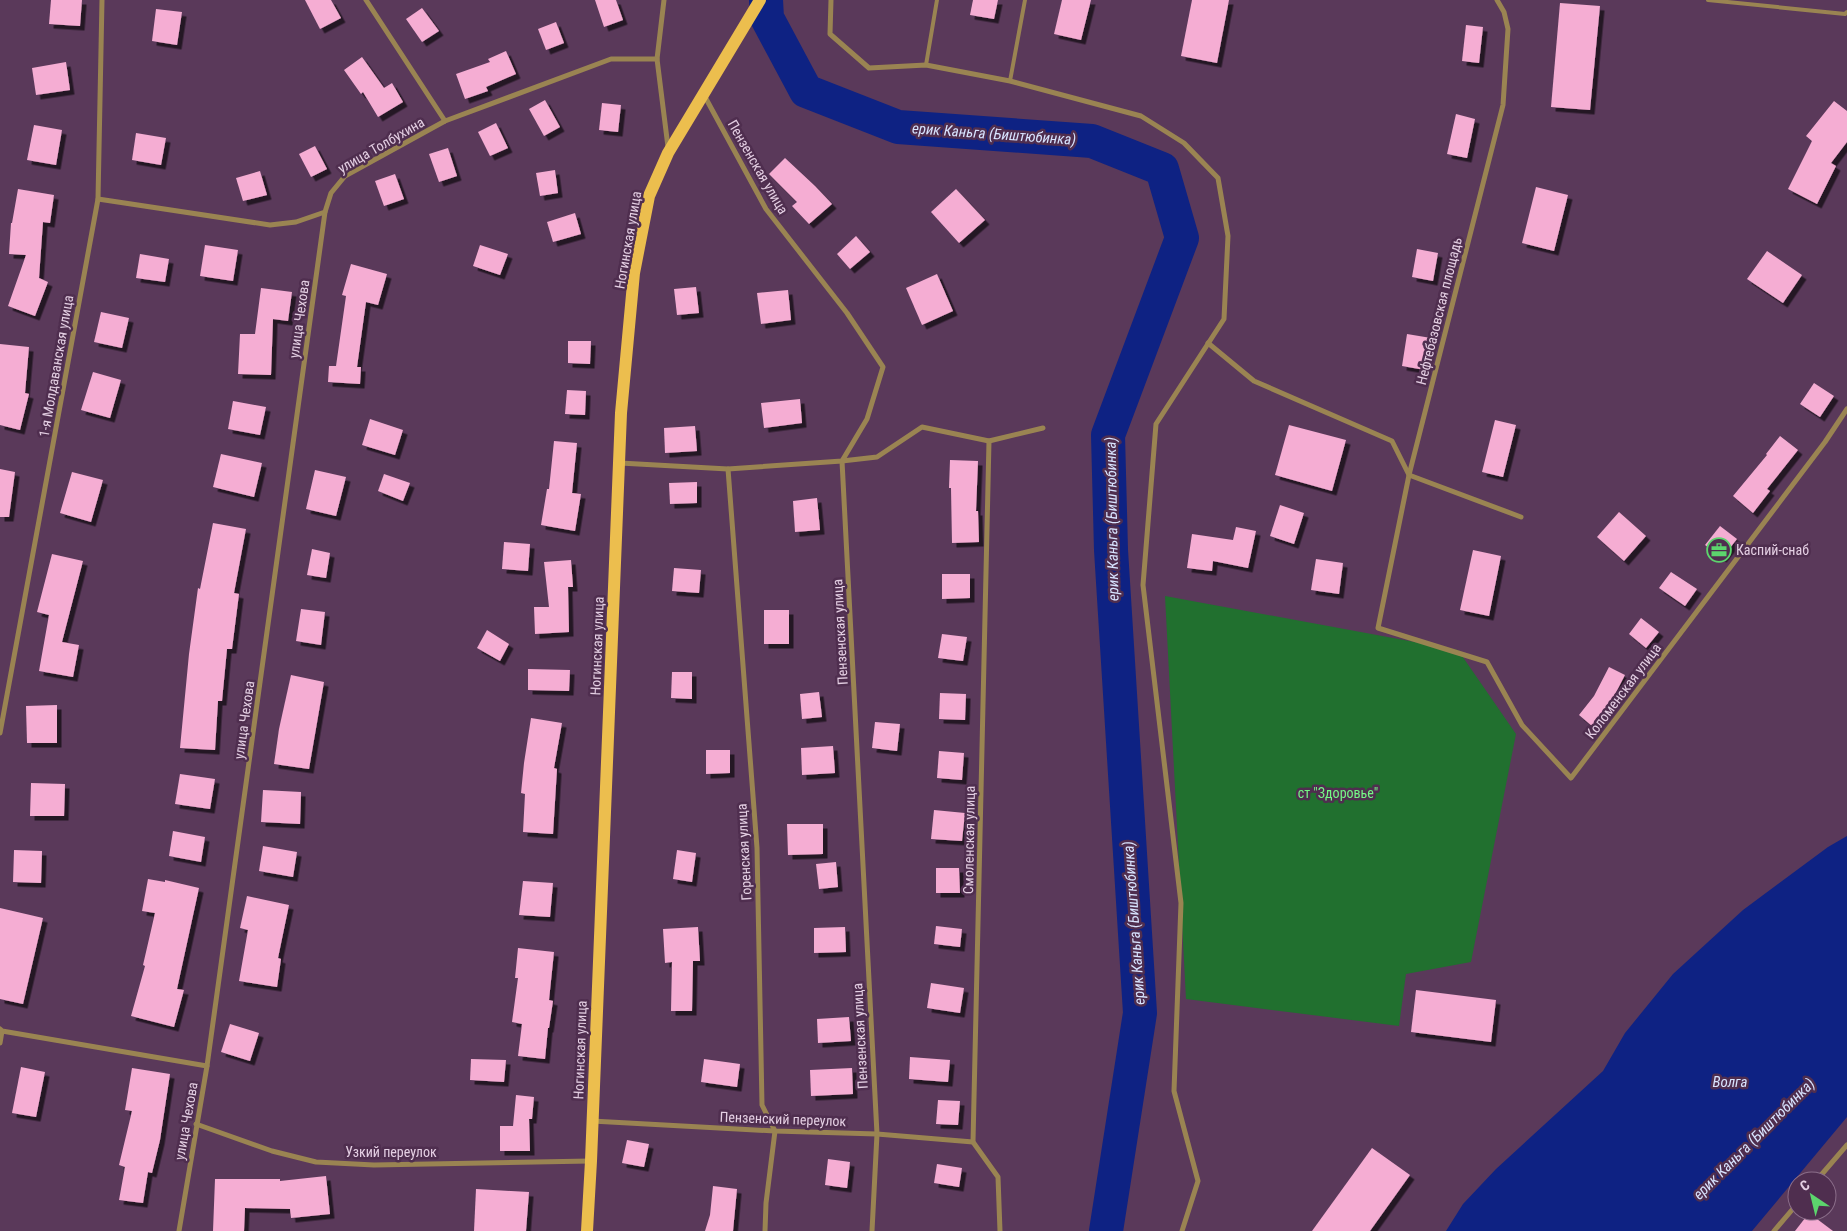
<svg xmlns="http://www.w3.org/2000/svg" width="1847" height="1231" viewBox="0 0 1847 1231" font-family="'Roboto Condensed',sans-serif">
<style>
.green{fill:#21702f}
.water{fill:#0e2283}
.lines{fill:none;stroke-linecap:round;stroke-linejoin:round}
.river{stroke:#0e2283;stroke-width:34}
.building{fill:#f5add3;filter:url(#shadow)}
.service{stroke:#9a8452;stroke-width:4}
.minor{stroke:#9a8452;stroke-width:5}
.primary{stroke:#ecbe4e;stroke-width:12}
.labels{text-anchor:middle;stroke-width:5;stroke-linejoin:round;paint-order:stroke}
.street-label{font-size:14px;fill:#e4cfe3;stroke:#4f2e4f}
.poi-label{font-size:14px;fill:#e4cfe3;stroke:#4f2e4f;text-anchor:start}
.park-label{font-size:14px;fill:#75f786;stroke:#4f2e4f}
.water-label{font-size:15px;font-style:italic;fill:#d8e4ff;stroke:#4f2e4f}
</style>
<defs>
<filter id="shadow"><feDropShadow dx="4.5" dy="4.5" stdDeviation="0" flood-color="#0009"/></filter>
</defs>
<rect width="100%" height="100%" fill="#5a395a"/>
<path class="green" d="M1165,596L1458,650L1516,734L1471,962L1406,974L1399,1026L1186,999Z"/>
<path class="water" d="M1847,836V1117L1752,1231H1446L1463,1204L1496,1169L1603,1071L1625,1033L1673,974L1743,910L1828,847Z"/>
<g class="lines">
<path class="river" d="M766,0L767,18L806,91L898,127L1092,141L1162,169L1182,238L1108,435L1111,550L1140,1013L1106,1231"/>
</g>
<g class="building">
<path d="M51,0H82L80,26L49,24Z"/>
<path d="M305,0H331L341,18L320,29Z"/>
<path d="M595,0H616L623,20L604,27Z"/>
<path d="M973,0H998L994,19L970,15Z"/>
<path d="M1062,0H1091L1081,40L1054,34Z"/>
<path d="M1192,0H1229L1217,63L1181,56Z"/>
<path d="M1560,3L1600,6L1590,110L1551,107Z"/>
<path d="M422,8L439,31L422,42L406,19Z"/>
<path d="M156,9L182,12L177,45L152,41Z"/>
<path d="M556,22L564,43L546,50L538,29Z"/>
<path d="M1466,25L1483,27L1479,63L1462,61Z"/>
<path d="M506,51L516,74L486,87L488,91L465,99L456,74L490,62L488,59Z"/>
<path d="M362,57L384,88L392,83L403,102L378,117L363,92L361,94L344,70Z"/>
<path d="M66,62L70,90L36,95L32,68Z"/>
<path d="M545,100L560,127L544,136L529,109Z"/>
<path d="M1834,101L1847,111V142L1831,163L1836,166L1817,204L1788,189L1812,141L1806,136Z"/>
<path d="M602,103L621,105L618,132L599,130Z"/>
<path d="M1456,114L1475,119L1467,158L1447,154Z"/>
<path d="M496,123L508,148L490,156L478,132Z"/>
<path d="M34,125L62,130L56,165L27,160Z"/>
<path d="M136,133L166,138L161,165L132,160Z"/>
<path d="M315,146L327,169L311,177L299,154Z"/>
<path d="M448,148L457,176L439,182L429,154Z"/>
<path d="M785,158L815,186L832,204L809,224L792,206L797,202L769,174Z"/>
<path d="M555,170L558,193L540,196L536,173Z"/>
<path d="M260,171L267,195L243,201L236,178Z"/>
<path d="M395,174L404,199L384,206L375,181Z"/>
<path d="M1536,187L1568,195L1554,251L1522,243Z"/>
<path d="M18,189L54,195L50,223L43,222L39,278L48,282L35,316L8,306L26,255L9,254L11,223H12Z"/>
<path d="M956,189L985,220L959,243L931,212Z"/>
<path d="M575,213L581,234L553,242L547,222Z"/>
<path d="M856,236L870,252L850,269L837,254Z"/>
<path d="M205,245L238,250L233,281L200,276Z"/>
<path d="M480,245L508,254L500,275L473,266Z"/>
<path d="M1417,249L1438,253L1433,281L1412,277Z"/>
<path d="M1767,251L1802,275L1783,303L1747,279Z"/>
<path d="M140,254L169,259L165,282L136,278Z"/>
<path d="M351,264L387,274L378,305L366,302L357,367H361L360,384L328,382L329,366H336L346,296L342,295Z"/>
<path d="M937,274L953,311L922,325L906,288Z"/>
<path d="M696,287L699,313L677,315L674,289Z"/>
<path d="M261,288L292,292L288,321L273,319L271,375L238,374L240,334H255Z"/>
<path d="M788,290L791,320L761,324L757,293Z"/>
<path d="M101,312L129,318L122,348L94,342Z"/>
<path d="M1407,334L1431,338L1425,370L1402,366Z"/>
<path d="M568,341H591L590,364L568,363Z"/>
<path d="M0,344L29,347L25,393L29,394L20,430L0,425Z"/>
<path d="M93,372L121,380L110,418L81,410Z"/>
<path d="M1814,383L1834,396L1820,417L1800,404Z"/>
<path d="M567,390L586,391L585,415L565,414Z"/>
<path d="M800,399L802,423L764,428L761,403Z"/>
<path d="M233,401L266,407L260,435L228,429Z"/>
<path d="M370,419L403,430L395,455L362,445Z"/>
<path d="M1495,420L1516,425L1503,477L1482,472Z"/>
<path d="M1289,425L1346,440L1332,491L1275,475Z"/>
<path d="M695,426L697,451L665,453L664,428Z"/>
<path d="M1780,436L1798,450L1767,489L1770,491L1753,513L1733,496L1767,455L1766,454Z"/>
<path d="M554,441L577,443L572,493L581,494L575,531L541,525L547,489H549Z"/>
<path d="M221,454L262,463L254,497L213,487Z"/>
<path d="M950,460L978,461L976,511H978L979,542L952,543L951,488H949Z"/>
<path d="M0,469L15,472L9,517H0Z"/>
<path d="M315,470L346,477L336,516L306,509Z"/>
<path d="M72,472L103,480L91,522L60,513Z"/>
<path d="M384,474L410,483L403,501L378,491Z"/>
<path d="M697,482V503L670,504L669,483Z"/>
<path d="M817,498L820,530L795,532L793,501Z"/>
<path d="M1280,505L1304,513L1294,544L1270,536Z"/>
<path d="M1619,512L1646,536L1624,561L1597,537Z"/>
<path d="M213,523L246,529L234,593L239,594L232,649H227L222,701H218L215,750L180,748L189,654L198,588L200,589Z"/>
<path d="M1720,526L1737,539L1722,558L1705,545Z"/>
<path d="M1236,527L1256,531L1248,568L1213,561L1212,571L1187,568L1192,534L1233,540Z"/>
<path d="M504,542L530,544L528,571L502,569Z"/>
<path d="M312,549L330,553L326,578L307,575Z"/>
<path d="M1473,550L1501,556L1489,616L1460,610Z"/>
<path d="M52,554L83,561L62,642L79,645L73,677L39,671L49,615L37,612Z"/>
<path d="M1316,559L1343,563L1339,594L1311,590Z"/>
<path d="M571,560L573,587H568L569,632L535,634L534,607H549L544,562Z"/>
<path d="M674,568L701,570L699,593L672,591Z"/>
<path d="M1671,572L1697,589L1685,606L1659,588Z"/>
<path d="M942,574H970V598L942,599Z"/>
<path d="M301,609L325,612L321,645L296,641Z"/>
<rect x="764" y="610" width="25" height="34"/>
<path d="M1641,618L1659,632L1646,648L1629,634Z"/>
<path d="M487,630L509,644L500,661L477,648Z"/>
<path d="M942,634L967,637L963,661L938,658Z"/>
<path d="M1609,667L1625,675L1612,700V705H1609L1592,726L1579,715L1594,696Z"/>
<path d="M528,669L570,670L569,691L528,690Z"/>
<path d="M672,672H692V699L671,698Z"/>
<path d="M291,675L324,682L309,769L274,764L279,729Z"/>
<path d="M819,692L822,717L802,719L800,694Z"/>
<path d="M940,693L966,694L965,720L939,719Z"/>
<path d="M57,705V743H27L26,706Z"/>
<path d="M531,718L562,723L554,768L557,769L553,834L523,832L525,794L521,793L524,763Z"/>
<path d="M875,722L900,724L897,751L872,748Z"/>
<path d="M833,746L835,773L802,775L801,748Z"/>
<path d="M706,750H730V773L706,774Z"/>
<path d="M939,751L964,753L962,780L937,778Z"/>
<path d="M180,774L215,779L210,809L175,804Z"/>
<path d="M31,783L65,784L64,816H30Z"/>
<path d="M263,790L301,792L300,824L261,822Z"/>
<path d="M934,810L965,813L962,841L931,839Z"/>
<path d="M787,824H823V854L788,855Z"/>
<path d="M173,831L205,837L201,862L169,856Z"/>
<path d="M263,846L297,852L293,877L259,871Z"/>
<path d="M14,850L42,851L41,883L13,882Z"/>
<path d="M677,850L696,853L692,882L673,879Z"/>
<path d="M836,862L838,887L819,889L816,864Z"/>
<path d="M936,868H959L960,893H936Z"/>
<path d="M148,879L165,882V880L199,888L177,989L184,990L174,1027L131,1016L145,966L143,965L155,913L142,911Z"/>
<path d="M523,881L553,883L550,917L519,915Z"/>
<path d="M247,896L289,905L278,958L281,959L277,987L239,981L248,930L240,928Z"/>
<path d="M0,908L43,918L23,1004L0,999Z"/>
<path d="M936,926L962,929L960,947L934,944Z"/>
<path d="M698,927L700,961H693L692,1011H671L672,962L665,963L663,929Z"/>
<path d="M845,927L846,952L814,953V928Z"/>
<path d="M518,948L554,952L549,1000L553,1001L549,1028H548L545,1059L518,1056L522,1024L512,1022L518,978H515Z"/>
<path d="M931,983L964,988L960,1013L927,1008Z"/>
<path d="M1416,990L1496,1000L1491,1042L1411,1032Z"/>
<path d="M849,1017L851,1041L818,1043L817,1019Z"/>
<path d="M230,1024L259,1033L250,1061L221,1052Z"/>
<path d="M910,1057L950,1060L948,1082L909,1079Z"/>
<path d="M471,1059L506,1060L504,1082L470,1080Z"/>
<path d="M704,1059L740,1064L737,1087L701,1082Z"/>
<path d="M21,1067L45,1072L36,1117L12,1113Z"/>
<path d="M132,1068L170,1074L160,1140L152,1173L148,1172L143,1203L119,1200L125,1167L119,1165L132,1111L125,1110Z"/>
<path d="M852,1068L853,1094L811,1096L810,1070Z"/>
<path d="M516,1095L534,1097L532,1119H529L530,1151H500V1126H513Z"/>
<path d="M938,1100L960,1101L958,1125L936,1124Z"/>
<path d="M627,1140L649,1144L644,1167L622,1163Z"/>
<path d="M1372,1148L1410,1175L1370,1231H1312Z"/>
<path d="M828,1159L850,1162L847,1188L825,1185Z"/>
<path d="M937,1164L962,1168L959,1187L934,1183Z"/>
<path d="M326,1176L330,1214L291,1218L290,1209L245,1208L244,1231H213L215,1179H280V1181Z"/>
<path d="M713,1186L737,1189L733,1231H705L710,1215Z"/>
<path d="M476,1189L529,1192L526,1231H474Z"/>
<path d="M1809,1213L1833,1231H1795Z"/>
</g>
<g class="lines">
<g class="service">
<path d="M1708,0L1845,14L1847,12"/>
<path d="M926,65L937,0"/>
<path d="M1010,81L1025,0"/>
</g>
<g class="minor">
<path d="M366,0L445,121"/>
<path d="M664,0L657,59L668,147"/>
<path d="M831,0L830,34L869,68L926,65L1010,81L1141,116L1184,143L1218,178L1228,236L1224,319L1156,424L1143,585L1181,903L1174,1091L1198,1181L1182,1231"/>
<path d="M1497,0L1504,12L1508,29L1503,105L1409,475L1378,628L1487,662L1522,725L1571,778L1825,442L1847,409"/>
<path d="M704,95L766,209L847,313L883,367L867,419L842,461L877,1134L872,1231"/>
<path d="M98,199L270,225L296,222L325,212L331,193L345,176L445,121L611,59H657"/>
<path d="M1208,343L1254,381L1392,441L1409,475L1521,517"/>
<path d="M989,441L973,1142L998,1177L1000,1231"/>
<path d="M620,463L728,469L842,461L877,457L922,427L989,441L1043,428"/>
<path d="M728,469L757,848L762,1105L775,1131L766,1203L765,1231"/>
<path d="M0,733L98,199L102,0"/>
<path d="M0,1029L2,1031L207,1066"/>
<path d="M0,1043L2,1031"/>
<path d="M592,1121L775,1131L877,1134L973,1142"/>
<path d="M196,1124L272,1151L316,1162L374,1165L590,1161"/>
<path d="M1816,1181L1847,1145"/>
<path d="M179,1231L207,1066L325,212"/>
<path d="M1774,1231L1797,1204"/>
</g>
<path class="primary" d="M587,1231L591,1161L621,413L634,273L649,196L668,153L760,0"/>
</g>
<defs>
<g id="office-ring" transform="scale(1.25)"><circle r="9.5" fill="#4f2e4f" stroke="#5cd56d" stroke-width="1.5"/><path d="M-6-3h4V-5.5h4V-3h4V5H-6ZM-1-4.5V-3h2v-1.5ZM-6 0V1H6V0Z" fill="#5cd56d"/></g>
</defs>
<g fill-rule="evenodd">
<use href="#office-ring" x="1719" y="550"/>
</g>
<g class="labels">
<g class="street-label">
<text transform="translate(381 145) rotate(-30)" y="5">улица Толбухина</text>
<text transform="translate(758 167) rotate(60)" y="5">Пензенская улица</text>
<text transform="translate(628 240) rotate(-80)" y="5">Ногинская улица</text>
<text transform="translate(1439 311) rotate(-76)" y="5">Нефтебазовская площадь</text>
<text transform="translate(299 319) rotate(-82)" y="5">улица Чехова</text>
<text transform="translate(56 366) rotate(-80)" y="5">1-я Молдаванская улица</text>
<text transform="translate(840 632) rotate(-93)" y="5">Пензенская улица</text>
<text transform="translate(597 646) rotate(-88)" y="5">Ногинская улица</text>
<text transform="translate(1623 691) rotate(-53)" y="5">Коломенская улица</text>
<text transform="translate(244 720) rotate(-82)" y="5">улица Чехова</text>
<text transform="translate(969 840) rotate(-89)" y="5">Смоленская улица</text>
<text transform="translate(744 852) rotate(-93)" y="5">Горенская улица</text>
<text transform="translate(860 1036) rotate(-93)" y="5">Пензенская улица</text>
<text transform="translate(580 1050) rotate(-88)" y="5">Ногинская улица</text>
<text transform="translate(783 1119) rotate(2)" y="5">Пензенский переулок</text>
<text transform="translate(186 1121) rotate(-80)" y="5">улица Чехова</text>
<text x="391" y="1157">Узкий переулок</text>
</g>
<g class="poi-label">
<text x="1736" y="555">Каспий-снаб</text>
</g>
<g class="park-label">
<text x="1338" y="798">ст "Здоровье"</text>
</g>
<g class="water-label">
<text transform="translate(994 134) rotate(4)" y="5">ерик Каньга (Биштюбинка)</text>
<text transform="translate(1112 519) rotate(-91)" y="5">ерик Каньга (Биштюбинка)</text>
<text transform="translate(1134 923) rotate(-94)" y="5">ерик Каньга (Биштюбинка)</text>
<text x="1730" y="1087">Волга</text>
<text transform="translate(1754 1139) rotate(-45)" y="5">ерик Каньга (Биштюбинка)</text>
</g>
</g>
<g transform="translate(1812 1196) rotate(325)"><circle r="24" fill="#4f2e4f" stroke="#8b6e8a"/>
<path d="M0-4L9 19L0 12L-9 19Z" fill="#5cd56d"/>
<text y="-8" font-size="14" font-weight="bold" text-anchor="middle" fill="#e4cfe3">С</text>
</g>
</svg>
